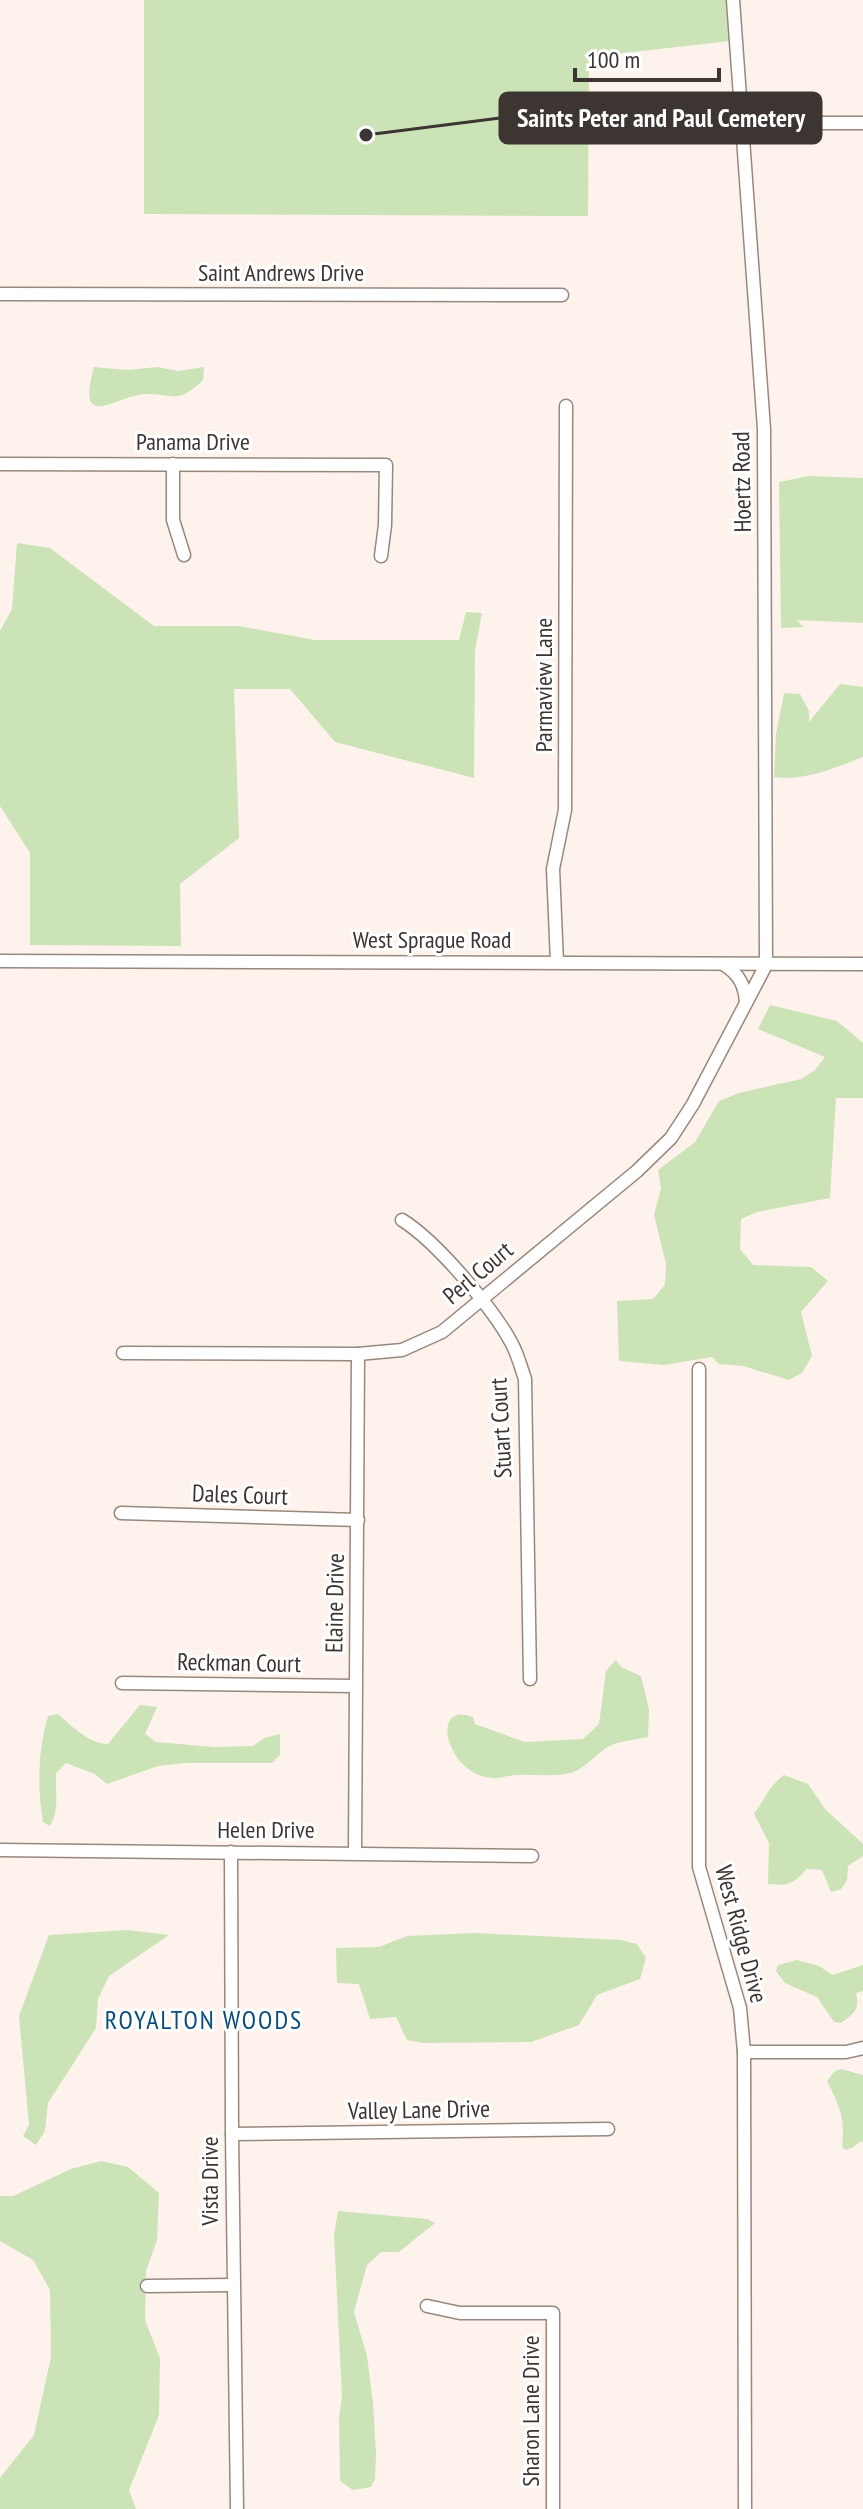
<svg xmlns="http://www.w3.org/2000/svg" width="863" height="2509" viewBox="0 0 863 2509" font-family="'PT Sans Narrow',sans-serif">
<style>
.green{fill:#cce2b7}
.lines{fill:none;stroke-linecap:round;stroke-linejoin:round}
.minor-casing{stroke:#97887d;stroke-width:15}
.minor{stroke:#fff;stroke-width:12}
.labels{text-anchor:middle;stroke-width:6;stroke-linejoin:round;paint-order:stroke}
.street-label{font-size:24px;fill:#3c3531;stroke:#fff}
.neighbourhood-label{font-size:26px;letter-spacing:2px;fill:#0a4d7c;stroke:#fff}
.leader{fill:none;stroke:#3c3531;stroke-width:3}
.callout-dot{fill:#3c3531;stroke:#fff;stroke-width:3}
.callout{fill:#3c3531;stroke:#3c3531;stroke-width:3}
.callout-label{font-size:26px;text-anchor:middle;font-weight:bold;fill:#fff}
</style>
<rect width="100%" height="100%" fill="#fef3ec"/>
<g class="green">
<path d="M144,0H727L730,41L589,57L588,216L144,214Z"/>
<path d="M94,367L127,370L158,367L178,371L204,367L203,380C176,405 177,394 146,394C118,394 75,435 94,367Z"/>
<path d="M809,476L863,478V623L796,620L804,627L781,628L779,482Z"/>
<path d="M17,543L50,548L154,626H239L315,640H459L466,612L482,613L475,651L474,778L335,742L290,689H234L239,838L180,884L181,946L30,945V853L0,806V631L12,609Z"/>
<path d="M840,684L863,687V757C837,767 802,782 774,777L776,734L784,693L800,694L809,711V722Z"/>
<path d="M770,1005L837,1021L863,1043V1098H836L830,1198L757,1212L741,1219L740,1249L753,1265L811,1267L828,1281L801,1312L812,1356L802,1373L789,1380L743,1366L719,1364L712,1357L664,1365L619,1361L617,1301L653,1299L665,1285L666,1264L654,1215L661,1188L658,1170L695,1142L719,1101L739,1093L801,1079L814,1071L825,1057L758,1029Z"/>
<path d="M616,1660L621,1667L641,1676L649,1709L648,1737C635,1740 616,1741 606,1748C594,1756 584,1769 571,1773C553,1777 533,1774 515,1775C507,1776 498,1779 491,1778C446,1774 429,1700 473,1717L475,1724L525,1742L583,1739L599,1724L606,1671Z"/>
<path d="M140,1705L157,1707L145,1734L156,1742L214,1747L253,1746L264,1738L280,1734V1755L272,1763H184L158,1766L107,1784L95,1774L66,1763L56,1773C55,1792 60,1809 50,1826L43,1822C37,1787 38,1751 48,1716L58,1714C71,1726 90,1744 108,1744Z"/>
<path d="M784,1775L808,1784L826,1810L863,1844V1856L848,1866L847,1880L841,1889L831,1892L822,1870L806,1869C795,1884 787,1886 768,1884L769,1843L754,1814C765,1799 769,1786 784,1775Z"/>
<path d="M127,1930L169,1935L109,1976L98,1999L96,2028L48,2103L45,2131L36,2145L23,2136L29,2125L19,2016L49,1935Z"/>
<path d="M474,1933L621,1940L637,1944L646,1958L640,1979L597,1995L579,2025L531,2042L423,2043L407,2040L396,2017L370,2019L359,1984L337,1983L336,1948L379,1947L407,1936Z"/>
<path d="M797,1960L819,1966L833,1975L863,1965V1991L856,1993C860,2009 854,2014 841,2023L834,2022L817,1997L785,1983L776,1971L778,1965Z"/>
<path d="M841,2069L863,2075V2143L861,2141L852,2148L846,2150L842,2147C845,2117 840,2107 827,2081L835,2071Z"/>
<path d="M101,2161L128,2167L159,2193L157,2240L146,2271L145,2320L160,2358L159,2415L129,2490L136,2509H0V2478L34,2435L51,2357L50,2290L33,2260L0,2241V2196H13L71,2169Z"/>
<path d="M338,2211L427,2219L435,2223L399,2252H381L367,2265L354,2312L367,2356L373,2403L376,2453L375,2479L371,2487L353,2490L340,2481L339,2418L342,2397L334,2235Z"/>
</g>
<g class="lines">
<g class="minor-casing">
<g id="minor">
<path d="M742,123H863"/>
<path d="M0,294L562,295"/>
<path d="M0,464L386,465L385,525L381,556"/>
<path d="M173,464V520L184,555"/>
<path d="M0,961L863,964"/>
<path d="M557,962L553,869L565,810L566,406"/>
<path d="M723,964C739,974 745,985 746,1003"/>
<path d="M402,1220C436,1241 493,1308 512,1344C518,1355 521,1368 525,1379L530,1679"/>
<path d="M123,1353L358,1354L402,1350L442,1332L637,1171L671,1138L693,1104L766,965L764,429L733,0"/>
<path d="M699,1369V1867L740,2008L744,2052L745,2509"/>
<path d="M121,1513L358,1520"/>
<path d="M122,1683L355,1686"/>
<path d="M0,1850L532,1856"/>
<path d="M231,1852L232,2134L237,2509"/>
<path d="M355,1852L358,1354"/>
<path d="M744,2052H846L863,2048"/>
<path d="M232,2134L608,2129"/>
<path d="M147,2286L233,2285"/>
<path d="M427,2306L460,2313H553V2509"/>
</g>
</g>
<use href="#minor" class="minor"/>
</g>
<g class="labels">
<g class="street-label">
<text x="281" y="281">Saint Andrews Drive</text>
<text x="193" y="450">Panama Drive</text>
<text transform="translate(742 482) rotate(-91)" y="8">Hoertz Road</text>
<text transform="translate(544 685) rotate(-90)" y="8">Parmaview Lane</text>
<text x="432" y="948">West Sprague Road</text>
<text transform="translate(478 1273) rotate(-40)" y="8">Perl Court</text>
<text transform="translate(501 1428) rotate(-93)" y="8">Stuart Court</text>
<text transform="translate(240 1495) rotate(2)" y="8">Dales Court</text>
<text transform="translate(335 1603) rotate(-89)" y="8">Elaine Drive</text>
<text transform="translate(239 1663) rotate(1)" y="8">Reckman Court</text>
<text x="266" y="1838">Helen Drive</text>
<text transform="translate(741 1934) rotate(75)" y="8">West Ridge Drive</text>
<text transform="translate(419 2110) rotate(-1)" y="8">Valley Lane Drive</text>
<text transform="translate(210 2181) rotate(-90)" y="8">Vista Drive</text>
<text transform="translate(531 2411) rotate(-90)" y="8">Sharon Lane Drive</text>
</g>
<g class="neighbourhood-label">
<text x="204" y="2029">ROYALTON WOODS</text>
</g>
</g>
<path class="leader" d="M366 135L500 118"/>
<circle class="callout-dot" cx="366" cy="135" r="8"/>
<rect class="callout" x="500" y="93" width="321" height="50" rx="8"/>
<g class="callout-label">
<text x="661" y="127">Saints Peter and Paul Cemetery</text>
</g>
<path d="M575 68v12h144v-12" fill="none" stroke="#3c3531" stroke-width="4"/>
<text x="587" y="68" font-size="24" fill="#3c3531" stroke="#ffffff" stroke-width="6" paint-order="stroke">100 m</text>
</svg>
